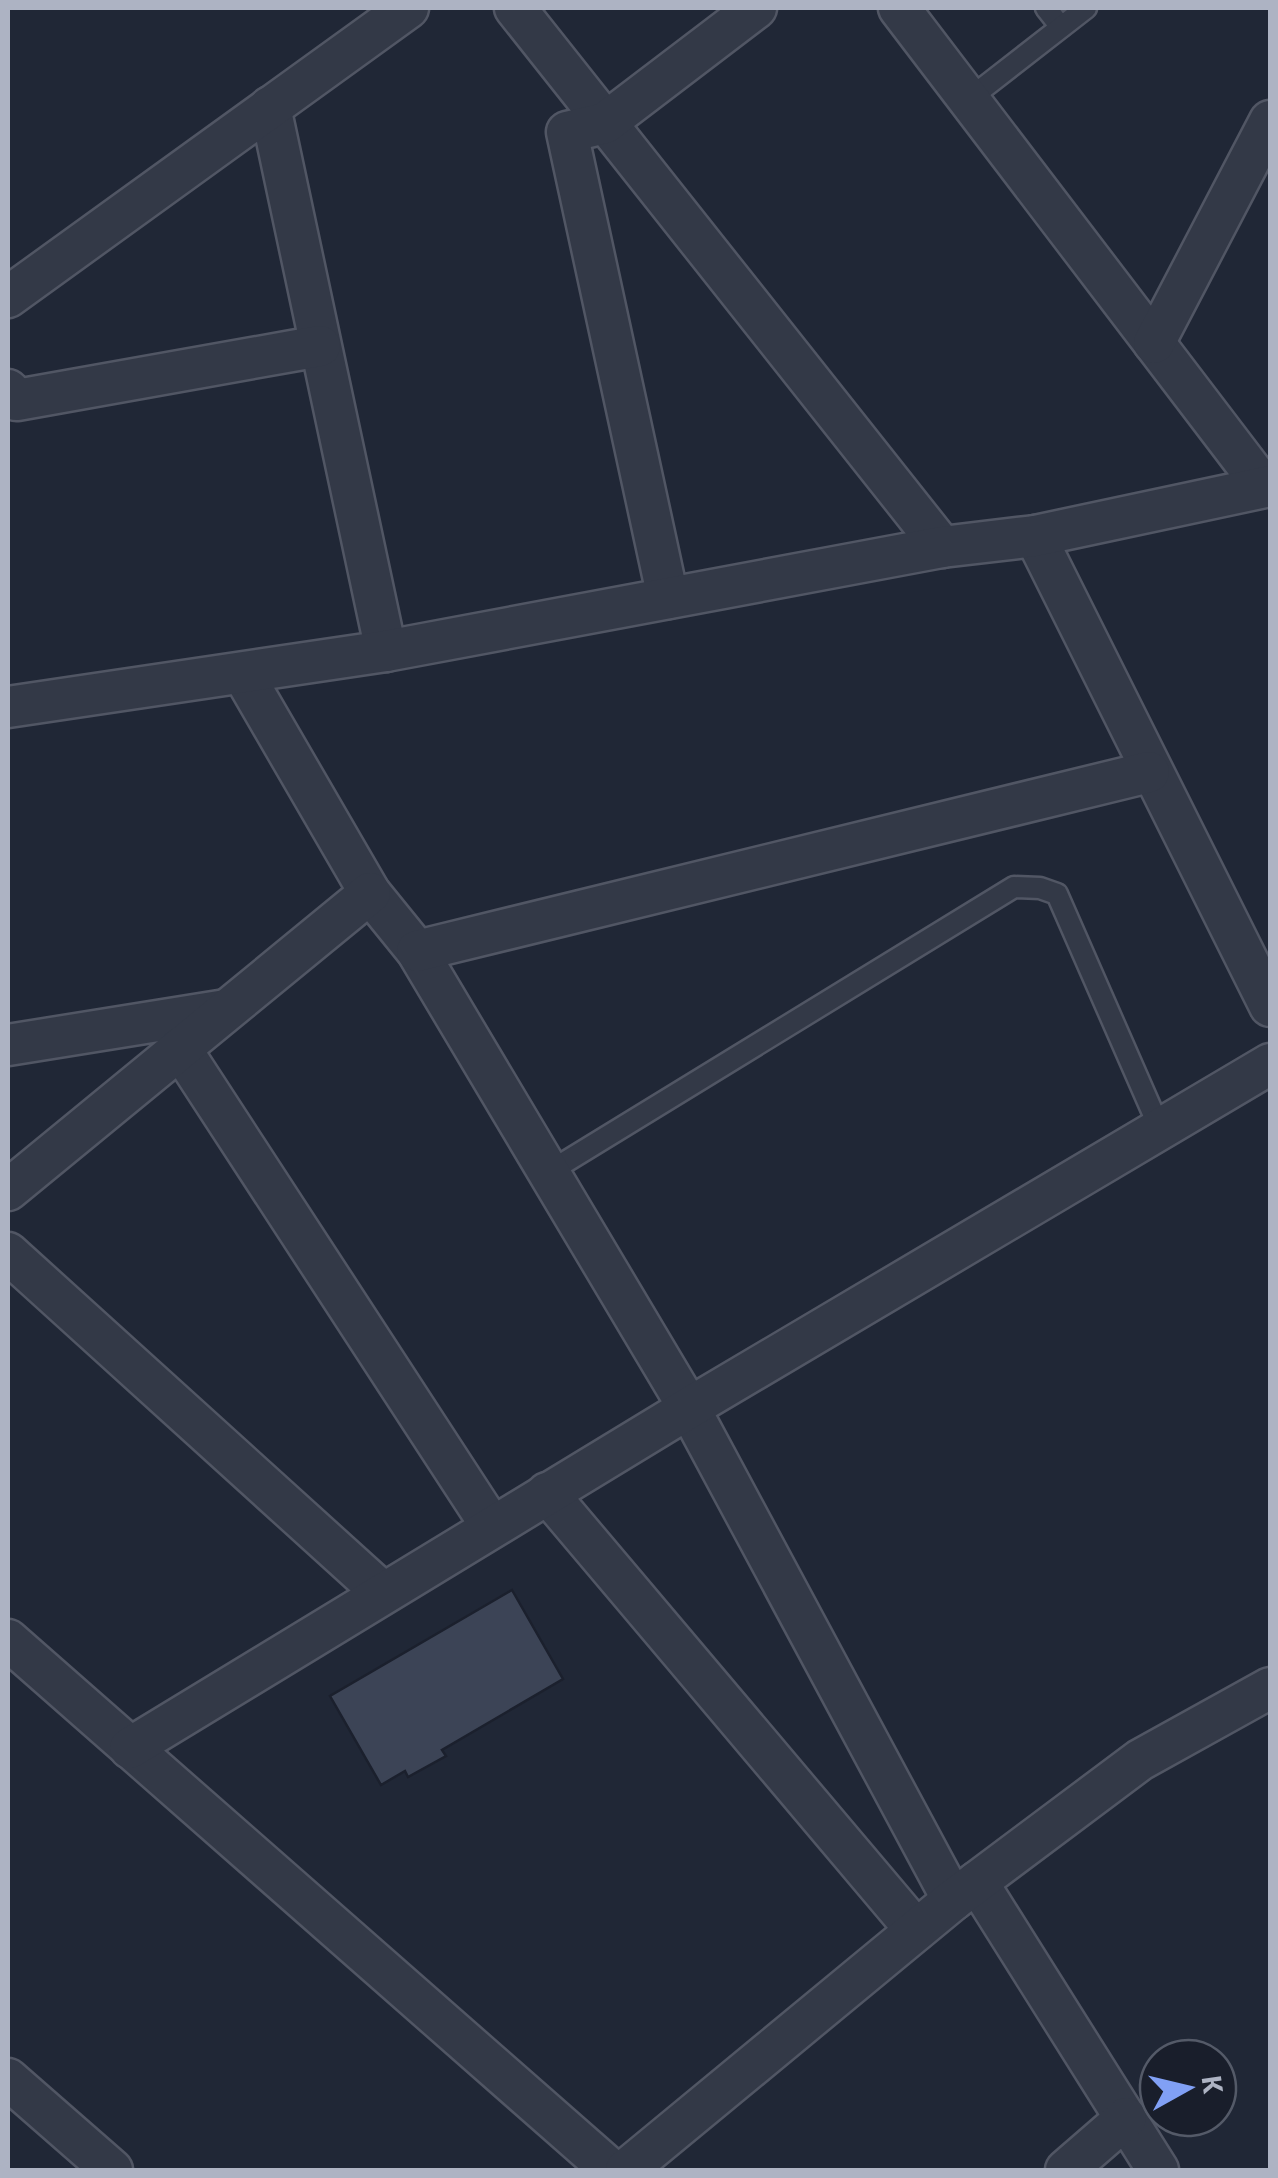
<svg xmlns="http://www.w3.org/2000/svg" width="1278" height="2178" viewBox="0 0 1278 2178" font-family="'Exo 2',sans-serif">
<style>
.building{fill:#3c4456;stroke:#1b202d;stroke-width:2.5}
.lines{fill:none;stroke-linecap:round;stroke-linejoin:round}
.service-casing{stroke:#515664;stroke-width:25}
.minor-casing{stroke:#515664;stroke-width:45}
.service{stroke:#333947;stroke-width:20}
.minor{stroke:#333947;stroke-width:40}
</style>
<rect width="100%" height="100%" fill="#202736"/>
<path class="building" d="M512,1590L563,1679L442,1750L446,1756L408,1777L405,1771L381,1785L330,1696Z"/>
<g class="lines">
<g class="service-casing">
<g id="service">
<path d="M1046,8L1061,27"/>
<path d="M969,99L1086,8"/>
<path d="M549,1172L1014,887L1040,888L1057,894L1160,1129"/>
</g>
</g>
<g class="minor-casing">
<g id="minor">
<path d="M515,8L942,547"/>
<path d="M899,8L1263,486"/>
<path d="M270,107L386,651"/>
<path d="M8,297L408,8"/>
<path d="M1154,343L1270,121"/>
<path d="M8,390L17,400L320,346"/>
<path d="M1035,536L1270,1006"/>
<path d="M668,598L567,132L605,123L756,8"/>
<path d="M243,674L370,893L417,951L689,1408L953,1900"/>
<path d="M8,707L386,651L942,547L1035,536L1270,486"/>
<path d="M417,951L1149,772"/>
<path d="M8,1045L226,1010"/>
<path d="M180,1048L492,1527"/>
<path d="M8,1190L370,893"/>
<path d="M8,1253L383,1593"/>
<path d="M547,1493L916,1930"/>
<path d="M8,1640L611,2170"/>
<path d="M130,1748L689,1408L1270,1064"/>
<path d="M977,1882L1158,2170"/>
<path d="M8,2079L112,2170"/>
<path d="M626,2170L953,1900L1140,1760L1270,1688"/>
<path d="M1066,2170L1126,2118"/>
</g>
</g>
<use href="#service" class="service"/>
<use href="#minor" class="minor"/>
</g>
<rect width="1278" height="2178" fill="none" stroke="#adb3c3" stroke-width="20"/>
<g transform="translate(1188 2088) rotate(82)"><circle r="48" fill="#191e2b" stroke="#545a68" stroke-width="2.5"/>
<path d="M0-8L18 38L0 25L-18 38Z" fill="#81a0f5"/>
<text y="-15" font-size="28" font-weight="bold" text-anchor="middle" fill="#adb3c3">K</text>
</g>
</svg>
